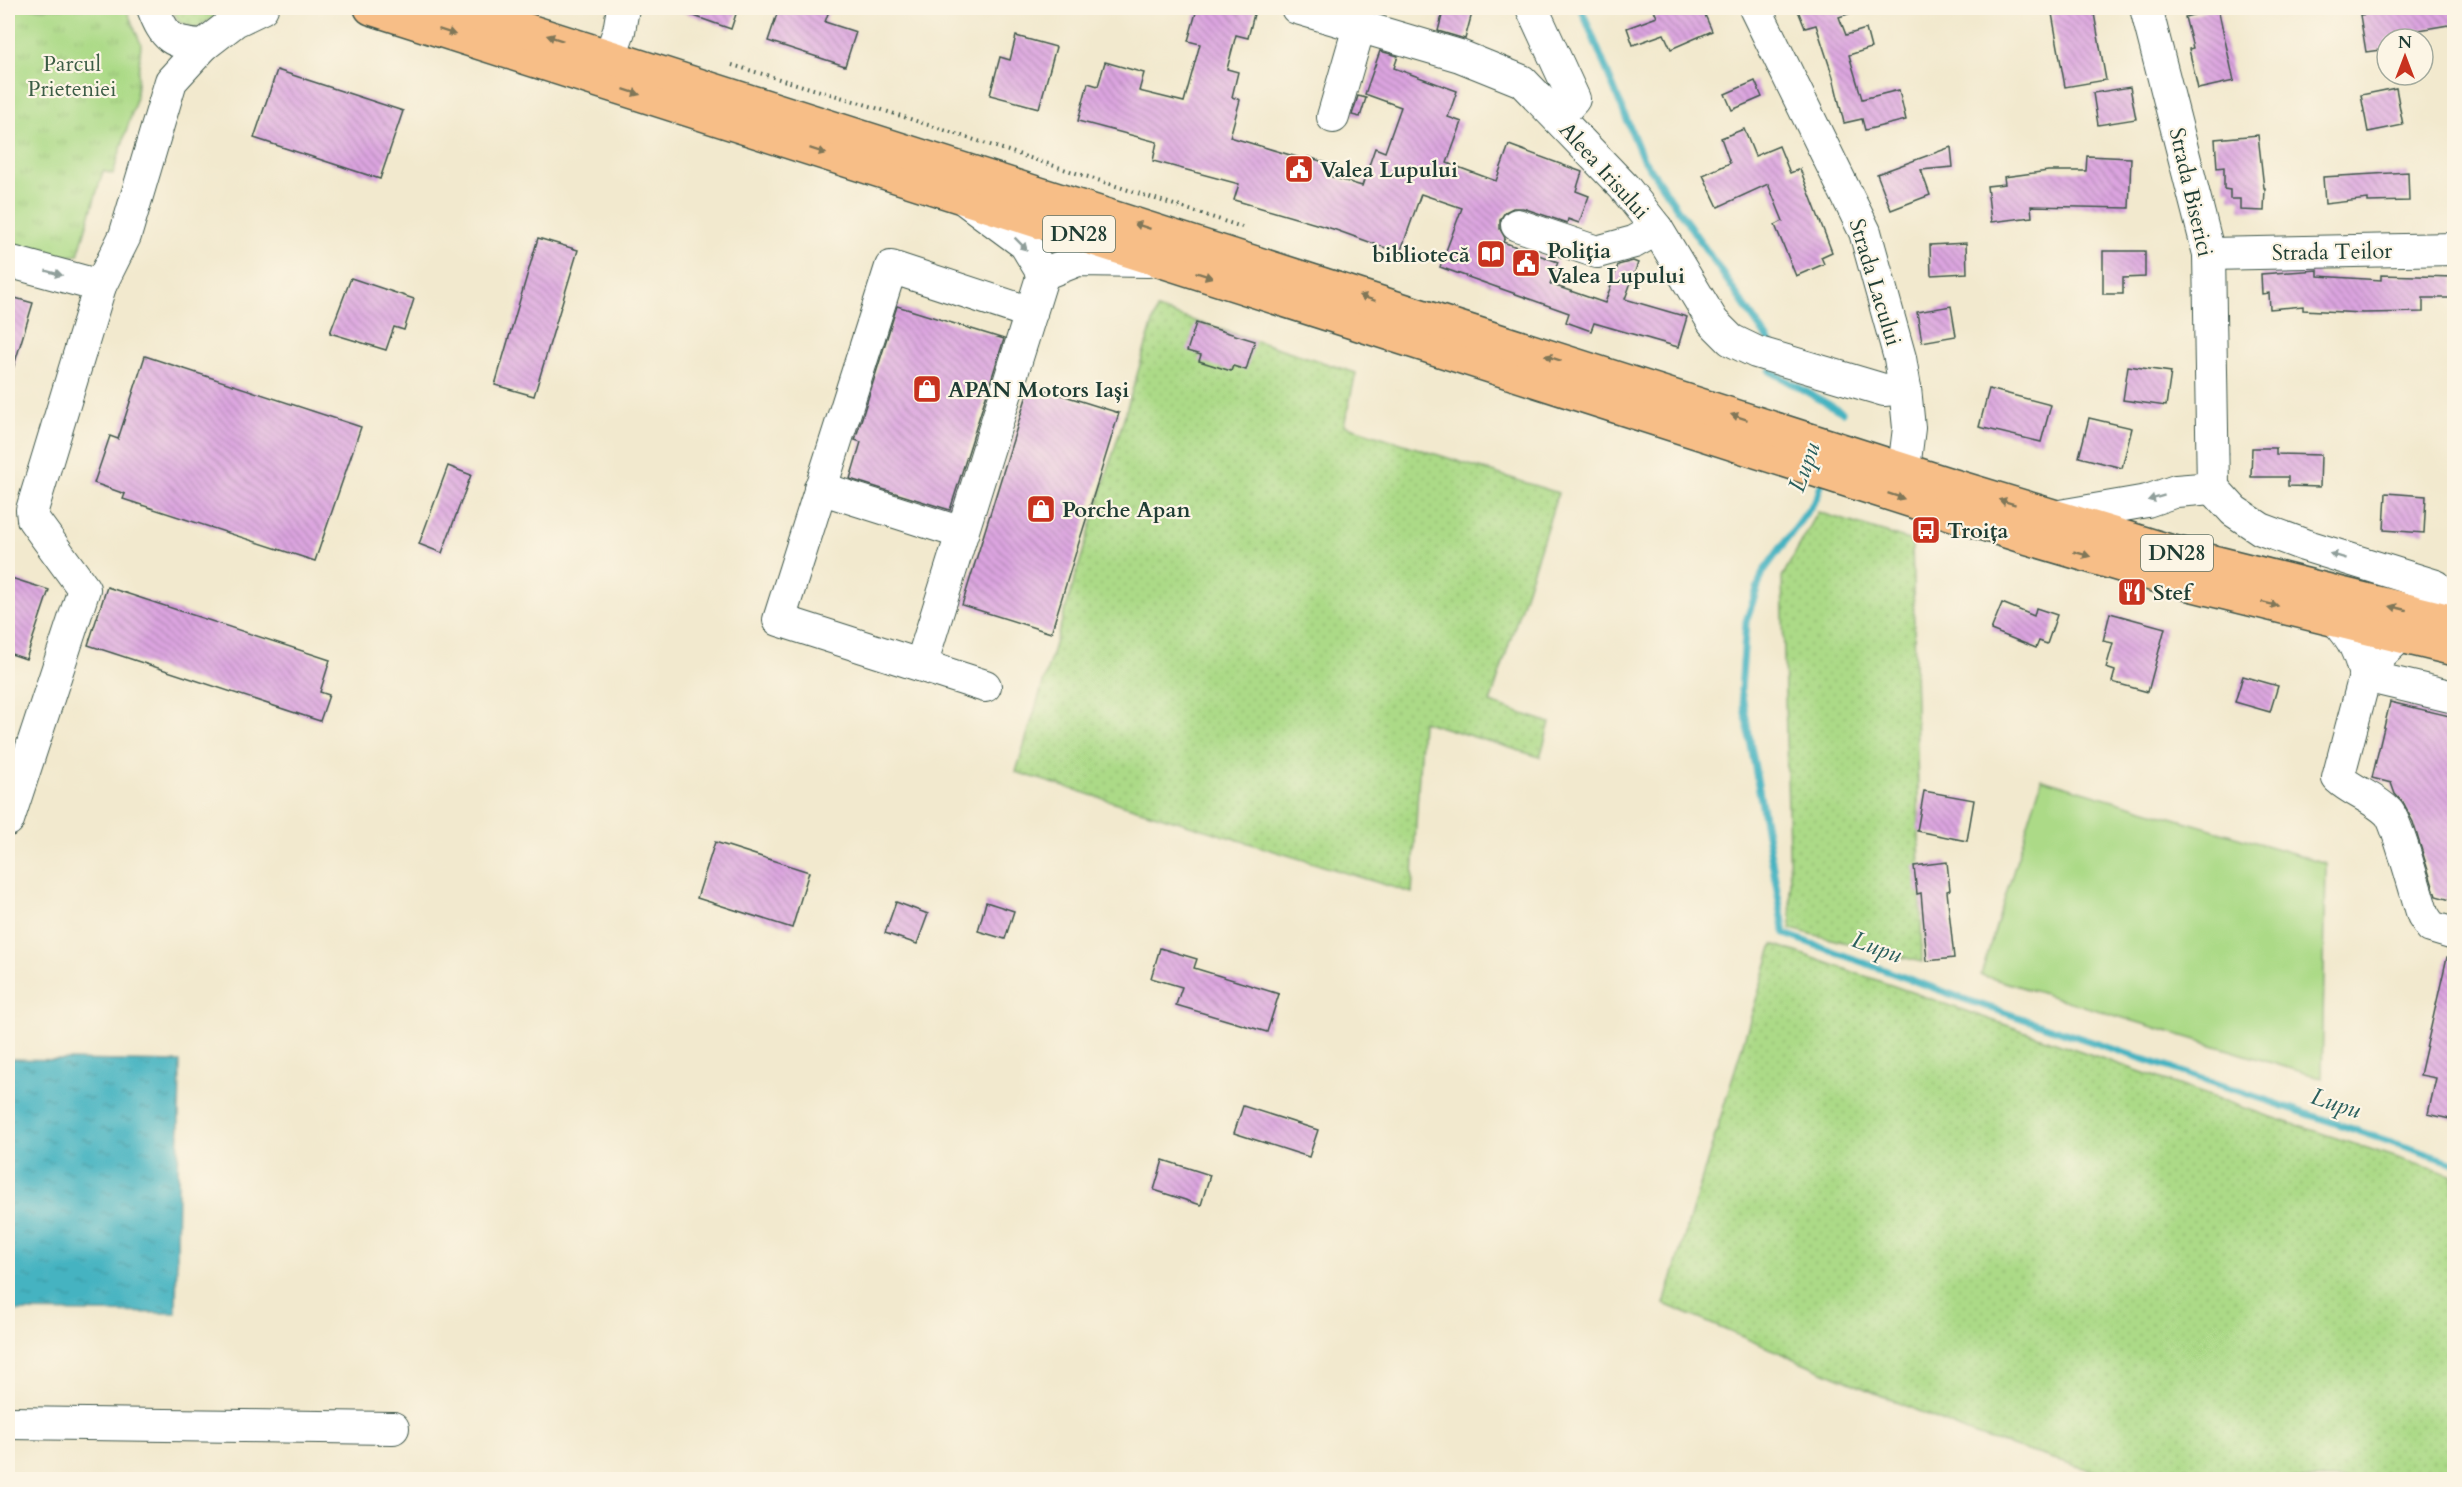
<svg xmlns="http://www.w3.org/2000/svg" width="2462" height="1487" viewBox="0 0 2462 1487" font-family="Cardo,serif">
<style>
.grass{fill:url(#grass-dots);stroke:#668c5e;stroke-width:1.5}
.park{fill:url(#park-tufts);stroke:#668c5e;stroke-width:1.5}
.garden{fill:#acda87;stroke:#668c5e;stroke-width:1.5}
.water{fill:url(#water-ripples);stroke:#32787a;stroke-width:1.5}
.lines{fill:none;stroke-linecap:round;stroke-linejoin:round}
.stream{stroke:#45b3c1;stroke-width:7}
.building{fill:url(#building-back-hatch)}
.minor-casing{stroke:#3f574b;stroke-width:34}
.highway-casing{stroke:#3f574b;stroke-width:36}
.path{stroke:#3f574b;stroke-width:4;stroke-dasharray:1.5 4.5;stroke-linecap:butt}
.minor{stroke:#fff;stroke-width:32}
.highway{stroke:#f7be87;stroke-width:33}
.rail-casing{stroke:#1f3d34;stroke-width:7}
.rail{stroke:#fcf5e5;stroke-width:4.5;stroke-dasharray:14;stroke-linecap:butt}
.oneway{fill:#807759}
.oneway2{fill:#8f9e9a}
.labels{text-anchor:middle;stroke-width:4.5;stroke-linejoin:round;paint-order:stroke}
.shield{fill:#fcf5e5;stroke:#617469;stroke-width:1.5}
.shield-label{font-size:21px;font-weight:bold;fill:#1f3d34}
.park-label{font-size:22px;fill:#3b5c45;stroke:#fcf5e5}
.poi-label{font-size:22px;font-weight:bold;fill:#1f3d34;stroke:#fcf5e5;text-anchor:start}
.street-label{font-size:22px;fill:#1f3d34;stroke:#fcf5e5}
.water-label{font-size:24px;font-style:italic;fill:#2a605e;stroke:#fcf5e5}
</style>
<defs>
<pattern id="grass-dots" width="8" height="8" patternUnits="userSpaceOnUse" patternTransform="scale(1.5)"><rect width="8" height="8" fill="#acda87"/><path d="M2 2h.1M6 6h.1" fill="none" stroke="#94bc75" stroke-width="1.8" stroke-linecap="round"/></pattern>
<pattern id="park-tufts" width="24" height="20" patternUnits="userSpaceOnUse" patternTransform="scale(1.5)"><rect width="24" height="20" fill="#acda87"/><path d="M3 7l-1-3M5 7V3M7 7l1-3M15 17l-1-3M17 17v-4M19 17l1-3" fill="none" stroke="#94bc75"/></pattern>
<pattern id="water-ripples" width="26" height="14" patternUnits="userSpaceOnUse" patternTransform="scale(1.5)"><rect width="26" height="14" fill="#45b3c1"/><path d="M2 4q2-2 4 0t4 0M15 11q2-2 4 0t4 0" fill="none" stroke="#39939e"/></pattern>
<pattern id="building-back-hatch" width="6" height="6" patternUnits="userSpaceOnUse" patternTransform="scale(1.5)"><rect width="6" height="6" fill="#dca4e0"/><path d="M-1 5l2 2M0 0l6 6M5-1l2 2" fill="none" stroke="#b287b6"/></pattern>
</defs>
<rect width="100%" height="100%" fill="#fcf5e5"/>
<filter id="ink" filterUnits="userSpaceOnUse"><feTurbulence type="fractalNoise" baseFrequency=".0167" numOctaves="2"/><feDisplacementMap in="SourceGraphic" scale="12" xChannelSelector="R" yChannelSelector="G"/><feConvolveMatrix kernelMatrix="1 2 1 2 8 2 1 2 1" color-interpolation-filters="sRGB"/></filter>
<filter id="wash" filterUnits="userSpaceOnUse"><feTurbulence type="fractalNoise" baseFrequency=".008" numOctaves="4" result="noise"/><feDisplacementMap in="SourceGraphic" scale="24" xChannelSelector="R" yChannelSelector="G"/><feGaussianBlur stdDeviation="1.35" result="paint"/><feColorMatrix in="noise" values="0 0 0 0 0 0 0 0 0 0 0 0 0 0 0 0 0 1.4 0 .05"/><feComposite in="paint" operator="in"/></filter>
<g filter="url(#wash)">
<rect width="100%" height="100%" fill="#f2e9ce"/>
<g class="grass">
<path d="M172,8H230L196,28L179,22Z"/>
<path d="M1157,309L1356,373L1344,425L1558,493L1490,703L1550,723L1540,757L1422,721L1412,893L1016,772Z"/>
<path d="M1818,512L1912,541L1922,962L1791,929L1782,577Z"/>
<path d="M1773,944L2262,1114L2454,1176V1479H2120L1975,1435L1664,1304Z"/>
</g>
<path class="park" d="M8,8H126L141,44L135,103L113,174L103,171L78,255L58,257L8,244Z"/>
<path class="garden" d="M2042,779L2326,863L2322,1078L1981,975Z"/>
<path class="water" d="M8,1059L180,1062L176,1313L8,1311Z"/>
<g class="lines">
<g class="stream">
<path d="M1581,8L1642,157L1771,344"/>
<path d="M1770,371L1842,412"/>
<path d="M1822,481L1817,498L1763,572L1746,621L1741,690L1785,934L1964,999L2454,1163"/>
</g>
</g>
<g id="blocks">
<g class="building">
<path d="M678,8H738L731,29L677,10Z"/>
<path d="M779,8L796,12L798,8H830L825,22L856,32L845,66L768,41Z"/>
<path d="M1207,8H1245L1255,10L1248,38L1236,35L1227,69L1238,72L1232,97L1240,100L1230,137L1307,160L1308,157L1333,165L1329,176L1362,186L1375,148L1385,152L1401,107L1365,94L1380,51L1398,56L1394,68L1457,91L1448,117L1462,122L1447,163L1496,181L1509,145L1582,172L1576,191L1589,196L1579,223L1568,219L1567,223L1523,208H1513L1505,212L1500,220V229L1505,238L1503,242L1558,262L1550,284L1605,303L1618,265L1633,261L1638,263L1625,299L1687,317L1678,347L1594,323L1591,331L1566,322L1569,313L1440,267L1462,208L1421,194L1400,253L1333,229L1234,200L1239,184L1153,161L1157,142L1078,121L1088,83L1098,86L1105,62L1144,73L1139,91L1184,102L1200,44L1188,41L1197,9L1206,11Z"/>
<path d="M1444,8L1472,13L1465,39L1438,31Z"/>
<path d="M1653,8H1702L1712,31L1671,49L1664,34L1633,45L1627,28L1657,17Z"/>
<path d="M1797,8H1857V11L1839,17L1846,35L1866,29L1871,48L1849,55L1862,99L1899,90L1906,120L1865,130L1862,119L1844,123L1833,77L1816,25L1805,28Z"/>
<path d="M2051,8H2093L2106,80L2065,87Z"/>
<path d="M2218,8L2234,81L2198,89L2189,49L2193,48L2185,17Z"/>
<path d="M2412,8H2454V24L2401,33L2402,39H2387V49L2366,52L2360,15Z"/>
<path d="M1016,36L1056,47L1039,108L990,95L1000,57L1010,60Z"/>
<path d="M277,70L403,111L380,179L254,138Z"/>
<path d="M1755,81L1762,97L1732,110L1725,94Z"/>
<path d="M2130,87L2136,119L2098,125L2093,93Z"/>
<path d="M2396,88L2403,125L2368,132L2361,95Z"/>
<path d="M1358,96L1366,98L1360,117L1352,115Z"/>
<path d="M1744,129L1755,156L1779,146L1790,173L1800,169L1832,252L1821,257L1824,264L1796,276L1775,225L1783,221L1768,184L1718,207L1703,175L1730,163L1721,138Z"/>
<path d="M2258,135L2264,188H2265L2264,211L2240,210V199H2230V190L2224,189V167L2217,168L2215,139Z"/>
<path d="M1951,147L1953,167L1921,170L1930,195L1891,210L1877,174Z"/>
<path d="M2087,156L2131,158L2129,208L2031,206L2032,217L1991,222L1987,186L2005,184L2004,177L2048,171H2086Z"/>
<path d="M2408,172L2409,201L2368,202V199L2325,204L2323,177Z"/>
<path d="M538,238L578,250L534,396L495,385Z"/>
<path d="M1966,243L1967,273L1931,275L1930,245Z"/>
<path d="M2103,251H2145V277L2123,278V294H2103Z"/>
<path d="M2318,270V276L2381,280V275L2454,277V298H2423V312L2363,313L2303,310V306L2270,309L2269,293L2262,294L2261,274Z"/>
<path d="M351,278L414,299L404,330L394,327L386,350L330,333Z"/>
<path d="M8,296L33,303L12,372L8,371Z"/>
<path d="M897,306L1004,339L950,510L850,479L861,442L855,440Z"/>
<path d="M1951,306L1956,336L1922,342L1917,312Z"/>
<path d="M1196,323L1255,341L1246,370L1233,366L1231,371L1199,361L1201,355L1187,351Z"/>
<path d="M145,356L361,427L315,561L123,499L125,494L94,483L110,436L118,439Z"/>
<path d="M2128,366L2171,372L2166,406L2123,400Z"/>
<path d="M1030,385L1119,413L1051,633L962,605Z"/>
<path d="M1989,389L2051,405L2041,442L1979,427Z"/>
<path d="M2089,418L2132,428L2122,468L2079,457Z"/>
<path d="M2252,448H2276V454L2321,455L2320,487L2288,486V477H2251Z"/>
<path d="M448,466L471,475L442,553L419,544Z"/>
<path d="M2386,493L2426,496L2424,533L2384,530Z"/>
<path d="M8,577L49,590L26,659L8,653Z"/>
<path d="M107,587L330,660L320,692L329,695L320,721L88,645Z"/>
<path d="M2002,603L2034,616L2036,608L2057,615L2047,644L2039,641L2036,648L1991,630Z"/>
<path d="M2110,613L2165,628L2148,692L2112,682L2115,671L2106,668L2113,643L2103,641Z"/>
<path d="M2243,676L2278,686L2270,712L2235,702Z"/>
<path d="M2390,702L2454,717V901L2436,896L2413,822L2403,803L2395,794L2391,783L2372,778Z"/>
<path d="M1924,791L1974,800L1967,841L1917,831Z"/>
<path d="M715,842L809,872L792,928L697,898Z"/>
<path d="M1947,862L1950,890L1947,891L1954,958L1927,961L1921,893L1917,894L1914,866Z"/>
<path d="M896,902L928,914L917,944L885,933Z"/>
<path d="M986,902L1014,911L1005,939L978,931Z"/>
<path d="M1160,948L1197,959L1194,968L1279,994L1267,1032L1176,1005L1182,987L1151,978Z"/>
<path d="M2447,957L2454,958V1120L2428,1114L2436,1078L2420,1075Z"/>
<path d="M1243,1106L1318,1130L1309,1157L1234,1133Z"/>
<path d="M1163,1160L1210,1175L1201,1205L1154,1190Z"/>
</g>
</g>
</g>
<g filter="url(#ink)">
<use href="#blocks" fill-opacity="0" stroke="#3f574b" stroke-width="1.5"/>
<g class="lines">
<g class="minor-casing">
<g id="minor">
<path d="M153,8C165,39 171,43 204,45L235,21L262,8"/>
<path d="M1297,8L1460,56L1522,81L1624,187L1657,229L1713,322L1731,340L1756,352L1884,390L1905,388"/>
<path d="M1532,8L1574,99L1558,117"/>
<path d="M1755,8L1865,232L1900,358L1905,388L1909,428L1904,469"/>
<path d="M2146,8L2209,254L2213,488L2234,511L2261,529L2304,545L2436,586L2448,600L2452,622"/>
<path d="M610,56L619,31L623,8"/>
<path d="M1333,117L1359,27"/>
<path d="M967,201L1025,244L1043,274L1078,260L1148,261"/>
<path d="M1517,225L1597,252L1634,242L1657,229"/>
<path d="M2209,254L2454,249"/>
<path d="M8,261L100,286"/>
<path d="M820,488L962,533"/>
<path d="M2054,517L2147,501L2176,491L2213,488"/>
<path d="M2337,621C2354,640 2359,651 2365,676"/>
<path d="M2400,636L2378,657L2365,676L2338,778C2353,792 2373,797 2388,812C2397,821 2417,897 2423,915L2431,927L2454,934"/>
<path d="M921,665L1043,274"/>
<path d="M2365,676L2454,697"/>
<path d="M985,686L779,620L891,267L1031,313"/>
<path d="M8,820L84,589L33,519L32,510L100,286L125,236L171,81L204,45"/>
<path d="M8,1423L393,1428"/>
</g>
</g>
<g class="highway-casing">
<g id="highway">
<path d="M371,8L2022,536L2161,577L2454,649"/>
<path d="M457,8L1944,483L2169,551L2454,622"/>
</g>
</g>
<path class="path" d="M732,65L864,104L1242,227"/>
<use href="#minor" class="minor"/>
<use href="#highway" class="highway"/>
<g class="rail-casing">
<path id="rail" d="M8,1479L48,1480"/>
</g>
<use href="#rail" class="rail"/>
</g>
<defs><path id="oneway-solid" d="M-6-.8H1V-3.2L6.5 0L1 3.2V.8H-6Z" transform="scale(1.5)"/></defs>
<g class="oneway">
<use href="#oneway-solid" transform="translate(447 32) rotate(18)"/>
<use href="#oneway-solid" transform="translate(555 38) rotate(-162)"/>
<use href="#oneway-solid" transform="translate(632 92) rotate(18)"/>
<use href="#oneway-solid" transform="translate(818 151) rotate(18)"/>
<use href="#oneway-solid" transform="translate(1142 226) rotate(-162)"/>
<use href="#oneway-solid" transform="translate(1204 275) rotate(18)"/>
<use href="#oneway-solid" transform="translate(1367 298) rotate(-162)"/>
<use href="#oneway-solid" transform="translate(1553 358) rotate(-162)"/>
<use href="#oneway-solid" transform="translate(1739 417) rotate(-162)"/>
<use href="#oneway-solid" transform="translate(1896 496) rotate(19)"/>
<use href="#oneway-solid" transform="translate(2007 502) rotate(-163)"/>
<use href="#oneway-solid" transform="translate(2082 554) rotate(16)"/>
<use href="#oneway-solid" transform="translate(2270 604) rotate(14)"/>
<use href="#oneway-solid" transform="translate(2398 608) rotate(-166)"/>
</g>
<g class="oneway2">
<use href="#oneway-solid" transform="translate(1021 244) rotate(45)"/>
<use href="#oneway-solid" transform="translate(54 273) rotate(15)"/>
<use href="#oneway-solid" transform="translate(2156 498) rotate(163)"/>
<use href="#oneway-solid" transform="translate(2338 556) rotate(-163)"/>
</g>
</g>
<defs>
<g id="civic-square" transform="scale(1.5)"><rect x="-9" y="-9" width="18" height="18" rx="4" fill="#c8321e" stroke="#fcf5e5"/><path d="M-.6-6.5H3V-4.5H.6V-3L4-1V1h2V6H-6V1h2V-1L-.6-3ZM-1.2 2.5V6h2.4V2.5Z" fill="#fff"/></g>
<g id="library-square" transform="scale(1.5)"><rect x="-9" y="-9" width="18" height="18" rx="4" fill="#c8321e" stroke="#fcf5e5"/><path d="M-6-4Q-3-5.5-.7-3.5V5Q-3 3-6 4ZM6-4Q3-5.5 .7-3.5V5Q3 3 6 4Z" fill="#fff"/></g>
<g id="shop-square" transform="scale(1.5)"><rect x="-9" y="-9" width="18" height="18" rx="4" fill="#c8321e" stroke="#fcf5e5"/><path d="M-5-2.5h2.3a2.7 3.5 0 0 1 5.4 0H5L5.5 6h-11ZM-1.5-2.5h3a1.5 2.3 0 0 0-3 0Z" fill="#fff"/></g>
<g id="bus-square" transform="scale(1.5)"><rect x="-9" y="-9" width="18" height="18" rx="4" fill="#c8321e" stroke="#fcf5e5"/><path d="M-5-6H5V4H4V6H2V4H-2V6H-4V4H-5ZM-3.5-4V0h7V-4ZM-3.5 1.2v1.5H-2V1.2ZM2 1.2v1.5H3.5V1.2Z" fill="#fff"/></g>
<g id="restaurant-square" transform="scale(1.5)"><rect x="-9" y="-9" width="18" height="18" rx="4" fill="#c8321e" stroke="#fcf5e5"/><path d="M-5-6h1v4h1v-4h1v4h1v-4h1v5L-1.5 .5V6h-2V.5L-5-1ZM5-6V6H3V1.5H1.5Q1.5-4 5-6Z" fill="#fff"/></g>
</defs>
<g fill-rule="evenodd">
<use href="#civic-square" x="1299" y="169"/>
<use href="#library-square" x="1491" y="254"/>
<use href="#civic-square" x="1526" y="263"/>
<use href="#shop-square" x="927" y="389"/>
<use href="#shop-square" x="1041" y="509"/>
<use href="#bus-square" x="1926" y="530"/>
<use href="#restaurant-square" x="2132" y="592"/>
</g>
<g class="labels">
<g class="shield">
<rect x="1043" y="216" width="72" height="36" rx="4.5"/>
<rect x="2141" y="535" width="72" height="36" rx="4.5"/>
</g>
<g class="shield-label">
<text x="1079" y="241">DN28</text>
<text x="2177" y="560">DN28</text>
</g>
<g class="park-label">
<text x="72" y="71">Parcul<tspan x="72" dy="25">Prieteniei</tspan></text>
</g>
<g class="poi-label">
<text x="1320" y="177">Valea Lupului</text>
<text x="1547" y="258">Poliția<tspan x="1547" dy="25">Valea Lupului</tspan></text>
<text x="1470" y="262" text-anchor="end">bibliotecă</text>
<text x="948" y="397">APAN Motors Iași</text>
<text x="1062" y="517">Porche Apan</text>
<text x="1947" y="538">Troița</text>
<text x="2153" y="600">Stef</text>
</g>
<g class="street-label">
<text transform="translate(1605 170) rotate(48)" y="8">Aleea Irisului</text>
<text transform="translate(2192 192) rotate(77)" y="8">Strada Biserici</text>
<text transform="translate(2332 251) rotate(-1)" y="8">Strada Teilor</text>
<text transform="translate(1876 282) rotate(73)" y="8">Strada Lacului</text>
</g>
<g class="water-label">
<text transform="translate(1804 467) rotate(-70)" y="8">Lupu</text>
<text transform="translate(1877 947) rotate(20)" y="8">Lupu</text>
<text transform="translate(2336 1103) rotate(18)" y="8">Lupu</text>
</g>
</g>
<rect width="2462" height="1487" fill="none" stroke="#fcf5e5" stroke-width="30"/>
<g transform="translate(2405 57)"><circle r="28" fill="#fcf5e5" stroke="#a4ab9e" stroke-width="1.5"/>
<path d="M0-4.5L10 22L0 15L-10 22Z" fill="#c8321e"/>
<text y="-9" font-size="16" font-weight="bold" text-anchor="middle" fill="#1f3d34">N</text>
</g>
</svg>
